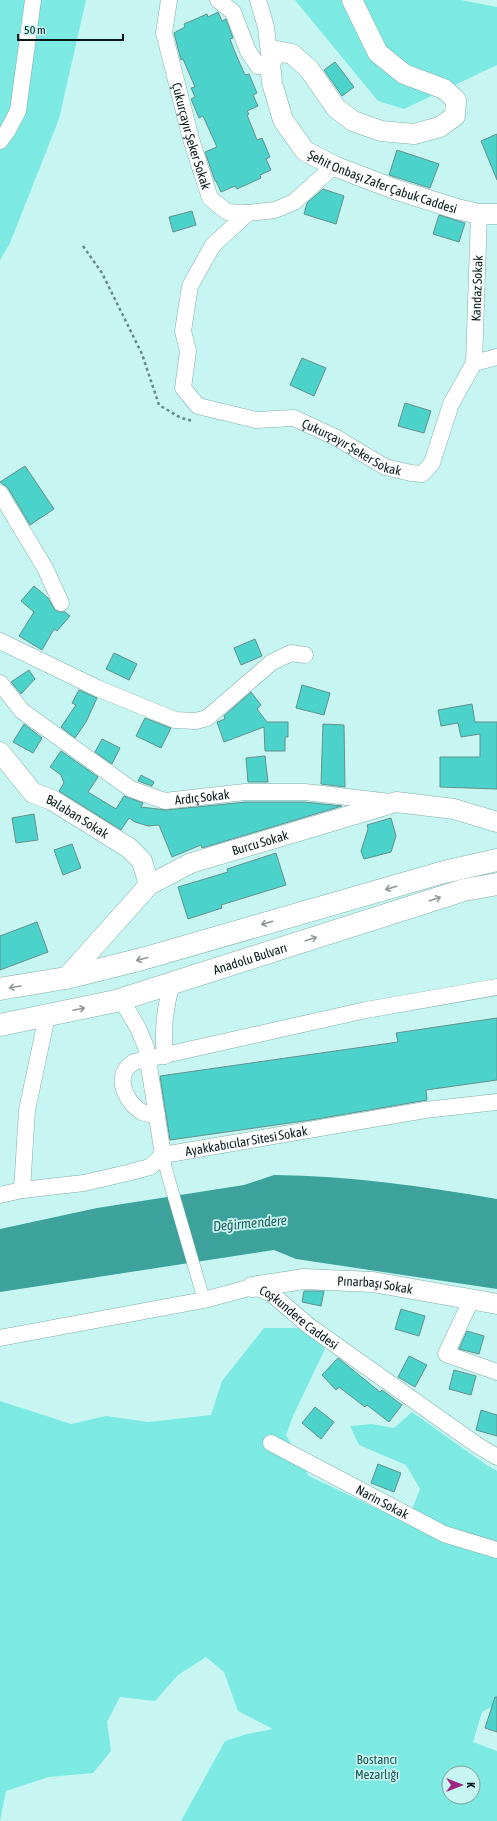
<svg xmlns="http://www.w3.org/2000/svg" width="497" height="1821" viewBox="0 0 497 1821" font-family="'Asap Condensed',sans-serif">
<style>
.green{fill:#7ce9e2;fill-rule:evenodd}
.water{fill:#3ca29b}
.building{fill:#4bd3cb;stroke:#63908c}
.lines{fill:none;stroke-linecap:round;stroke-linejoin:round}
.pedestrian-casing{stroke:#7fada9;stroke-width:13}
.minor-casing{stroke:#7fada9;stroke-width:17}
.tertiary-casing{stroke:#7fada9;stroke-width:21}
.trunk-casing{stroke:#7fada9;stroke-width:23}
.path{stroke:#688986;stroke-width:2.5;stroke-dasharray:3 3;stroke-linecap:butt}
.pedestrian{stroke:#fff;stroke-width:12}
.minor{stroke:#fff;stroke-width:16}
.tertiary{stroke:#fff;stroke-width:20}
.trunk{stroke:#fff;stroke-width:22}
.oneway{stroke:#8f9897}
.labels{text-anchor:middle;stroke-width:3.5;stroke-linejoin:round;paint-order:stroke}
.street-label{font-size:13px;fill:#071a18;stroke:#c7f6f2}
.park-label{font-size:13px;fill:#235b57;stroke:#c7f6f2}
.water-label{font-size:14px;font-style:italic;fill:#275f5b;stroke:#c7f6f2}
</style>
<rect width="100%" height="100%" fill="#c7f6f2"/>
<g class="green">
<path d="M0,0H86L59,119L10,243L0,260Z"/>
<path d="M295,0H461L497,7V65L404,109L378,101Z"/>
<path d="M264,1328H309L325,1349L293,1416L286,1435L309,1476L407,1523L420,1489L406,1465L359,1445L350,1426L372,1424L394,1428L412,1412L485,1464L497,1471V1704L482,1712L473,1742L497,1751V1821H181L225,1741L247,1734L273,1729L238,1711L224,1672L206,1657L178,1675L155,1701L120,1697L107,1722L111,1751L93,1773L49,1777L6,1791L0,1821V1401L71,1424L106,1416L148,1422L211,1415L222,1381ZM449,1773H473V1797H449Z"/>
</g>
<path class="water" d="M274,1175C349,1176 423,1186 497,1199V1289L296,1259L274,1250L0,1292V1229L97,1208L244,1185Z"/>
<g class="building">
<path d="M218,12L222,21L226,19L233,38L230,39L234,50L245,75L249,74L257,93L253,95L258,106L247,111L249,114L247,115L257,140L262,138L270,157L266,159L271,170L260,175L261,178L237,189L235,186L221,192L216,181H215L205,152L217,147L203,116L199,118L191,99L195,97L191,88L195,87L183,59L181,60L174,33L185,27L184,24L207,14L208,17Z"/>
<path d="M335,62L354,87L342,96L324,70Z"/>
<path d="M497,134V180L481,141Z"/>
<path d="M397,150L439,164L430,188L389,175Z"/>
<path d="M323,189L344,196L336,224L304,214L307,203Z"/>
<path d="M192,211L196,225L173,232L169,217Z"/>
<path d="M439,215L465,223L459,242L433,234Z"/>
<path d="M302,358L326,368L314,396L290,385Z"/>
<path d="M405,403L431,411L424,433L398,426Z"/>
<path d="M25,466L54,509L30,525L8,488L0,482Z"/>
<path d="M34,586L48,598L55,610L60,612H65L70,616L57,631L54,629L42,650L19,636L34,612L21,601Z"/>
<path d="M255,639L262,656L241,665L234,648Z"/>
<path d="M114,653L137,664L129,680L106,669Z"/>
<path d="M29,670L35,679L21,694L11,682Z"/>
<path d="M302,685L330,693L324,715L296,708Z"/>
<path d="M79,690L97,698L86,722L75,738L61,727L76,705L72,703Z"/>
<path d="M251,692L261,705L257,709L267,722H288V737H285V751H265L264,727L224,742L217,722L225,719L224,716Z"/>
<path d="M472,704L475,722H497V789L440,787V757H480V734L461,737L458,723L441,726L438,710Z"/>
<path d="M145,718L171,728L161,748L136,736Z"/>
<path d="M24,724L42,738L33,753L13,742Z"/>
<path d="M323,724L344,725L345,787L321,784Z"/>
<path d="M102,739L120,748L112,764L95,752Z"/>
<path d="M61,751L98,777L88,792L116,809L124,796L143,803L141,807L166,810L246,802H304L342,806L202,848L201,845L172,857L159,825L148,826L135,822L129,818L121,830L59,791L64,783L61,775L50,767Z"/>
<path d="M265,756L268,782H248L246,758Z"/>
<path d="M141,775L154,782L152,786L138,781Z"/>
<path d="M34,814L38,840L16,843L12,818Z"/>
<path d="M391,818L396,836L391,852L364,859L361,851L368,829L367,825Z"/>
<path d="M72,844L81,868L63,875L54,850Z"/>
<path d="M276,853L286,885L221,905L222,908L188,919L178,887L228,872L227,869Z"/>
<path d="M37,922L48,952L0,970V936Z"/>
<path d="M497,1018V1080L426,1090L427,1100L311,1120L170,1140L160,1076L398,1042L396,1033Z"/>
<path d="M304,1291H324L321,1306L302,1302Z"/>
<path d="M401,1309L425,1316L419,1336L395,1329Z"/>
<path d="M467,1331L484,1336L479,1354L459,1349Z"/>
<path d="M409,1356L427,1365L415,1387L398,1377Z"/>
<path d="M338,1358L380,1392L382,1390L402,1405L389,1422L367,1405L365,1407L339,1387L336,1390L322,1375Z"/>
<path d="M454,1370L476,1376L471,1395L449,1389Z"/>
<path d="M315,1407L334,1422L321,1439L302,1423Z"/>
<path d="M481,1410L497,1415V1436L476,1430Z"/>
<path d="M378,1464L401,1473L394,1492L371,1483Z"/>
<path d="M495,1697H497V1732L485,1728Z"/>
</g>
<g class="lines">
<g class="pedestrian-casing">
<path id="pedestrian" d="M163,1155L167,1173L204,1300"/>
</g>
<g class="minor-casing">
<g id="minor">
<path id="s1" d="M169,0L164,33L191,139L210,198L227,212L248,213L275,210L294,202L334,166"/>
<path d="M218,0L233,12L248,51L258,66L270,63L266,27L258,0"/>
<path d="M0,141L8,130L18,111L33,0"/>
<path id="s2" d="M248,213L213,245L190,286L183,331L188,351L183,388L198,406L256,420L294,418L337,438L385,467L411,473L422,474L432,463L451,404L474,363L479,214"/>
<path d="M474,363L497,357"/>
<path d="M0,493L45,568L61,603"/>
<path d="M0,641L97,688L175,720L196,721L207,718L272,662L291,653L305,655"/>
<path id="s3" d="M0,683L22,711L131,789L165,801L245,792H305L390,802"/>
<path d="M121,999L138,1028L146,1047L163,1155"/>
<path d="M165,1056C162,1030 165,1007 172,983"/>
<path d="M157,1115C152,1114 146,1114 142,1112C128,1104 117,1083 126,1069C128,1066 132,1064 134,1062L366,1010L497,987"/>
<path d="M22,1190L27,1110L47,1016"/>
<path id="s4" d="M0,1195L22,1190L84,1183L127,1173L150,1167L163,1155L425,1110L497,1102"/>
<path d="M472,1298L446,1354L497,1372"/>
<path id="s5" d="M0,1338L204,1300L252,1287L263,1290L273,1295L309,1326L477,1445L497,1457"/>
<path id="s6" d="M271,1443L444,1534L497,1550"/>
</g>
</g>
<g class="tertiary-casing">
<g id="tertiary">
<path id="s7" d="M352,0L378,53L404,74L444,89L456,100L455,116L440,127L414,134L381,131L353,121L336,108L309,69L292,54L277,51L270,63L272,83L283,120L305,151L334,166L394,189L457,209L479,214H497"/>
<path id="s8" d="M0,752L33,793L52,800L129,848L142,861L149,885"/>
<path id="s9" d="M66,978L149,885L191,863L396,802L454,809L497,822"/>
<path id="s10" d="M252,1287L304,1279L373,1282L497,1304"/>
</g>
</g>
<g class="trunk-casing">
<g id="trunk">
<path d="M0,989L66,978L142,959L444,872L497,860"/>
<path id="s11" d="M0,1025L116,1001L464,890L497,884"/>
</g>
</g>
<path class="path" d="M83,246L102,273L142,354L159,405L181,418L193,421"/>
<use href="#pedestrian" class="pedestrian"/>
<use href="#minor" class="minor"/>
<use href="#tertiary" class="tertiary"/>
<use href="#trunk" class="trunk"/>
</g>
<defs><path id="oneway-shaft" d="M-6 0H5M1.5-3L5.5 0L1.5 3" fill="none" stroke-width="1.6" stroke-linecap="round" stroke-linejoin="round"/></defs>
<g class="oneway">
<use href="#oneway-shaft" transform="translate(391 888) rotate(164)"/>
<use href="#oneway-shaft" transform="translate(435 899) rotate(-18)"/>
<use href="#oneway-shaft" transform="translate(267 923) rotate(164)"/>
<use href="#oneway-shaft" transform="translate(311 939) rotate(-18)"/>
<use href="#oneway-shaft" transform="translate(142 959) rotate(165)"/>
<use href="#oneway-shaft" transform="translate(15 987) rotate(171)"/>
<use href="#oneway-shaft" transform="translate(79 1009) rotate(-12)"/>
</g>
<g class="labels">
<g class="street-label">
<text dy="5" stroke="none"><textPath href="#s1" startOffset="140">Çukurçayır Şeker Sokak</textPath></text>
<text dy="5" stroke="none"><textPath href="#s7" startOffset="577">Şehit Onbaşı Zafer Çabuk Caddesi</textPath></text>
<text dy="5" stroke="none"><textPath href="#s2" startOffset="659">Kandaz Sokak</textPath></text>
<text dy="5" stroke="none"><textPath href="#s2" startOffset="384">Çukurçayır Şeker Sokak</textPath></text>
<text dy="5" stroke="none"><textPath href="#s3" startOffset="243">Ardıç Sokak</textPath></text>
<text dy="5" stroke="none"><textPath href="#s8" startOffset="103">Balaban Sokak</textPath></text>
<text dy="5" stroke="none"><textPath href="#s9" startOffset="244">Burcu Sokak</textPath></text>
<text dy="5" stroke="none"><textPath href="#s11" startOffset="259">Anadolu Bulvarı</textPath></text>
<text dy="5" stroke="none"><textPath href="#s4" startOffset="255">Ayakkabıcılar Sitesi Sokak</textPath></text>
<text dy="5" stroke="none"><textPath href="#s10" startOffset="124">Pınarbaşı Sokak</textPath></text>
<text dy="5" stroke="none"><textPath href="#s5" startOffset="314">Coşkundere Caddesi</textPath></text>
<text dy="5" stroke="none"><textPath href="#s6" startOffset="126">Narin Sokak</textPath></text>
</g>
<g class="park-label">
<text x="377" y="1764">Bostancı<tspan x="377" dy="15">Mezarlığı</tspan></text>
</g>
<g class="water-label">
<text transform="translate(250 1223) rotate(-5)" y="5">Değirmendere</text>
</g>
</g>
<g transform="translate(461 1785) rotate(90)"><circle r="19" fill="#c7f6f2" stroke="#7a9e9b"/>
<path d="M0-3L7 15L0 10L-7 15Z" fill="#9c2680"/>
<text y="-6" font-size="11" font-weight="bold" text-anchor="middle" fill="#071a18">K</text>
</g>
<path d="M18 34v6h105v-6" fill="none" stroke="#071a18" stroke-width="2"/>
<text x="24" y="34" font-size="12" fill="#071a18" stroke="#c7f6f2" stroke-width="3" paint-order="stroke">50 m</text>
</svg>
